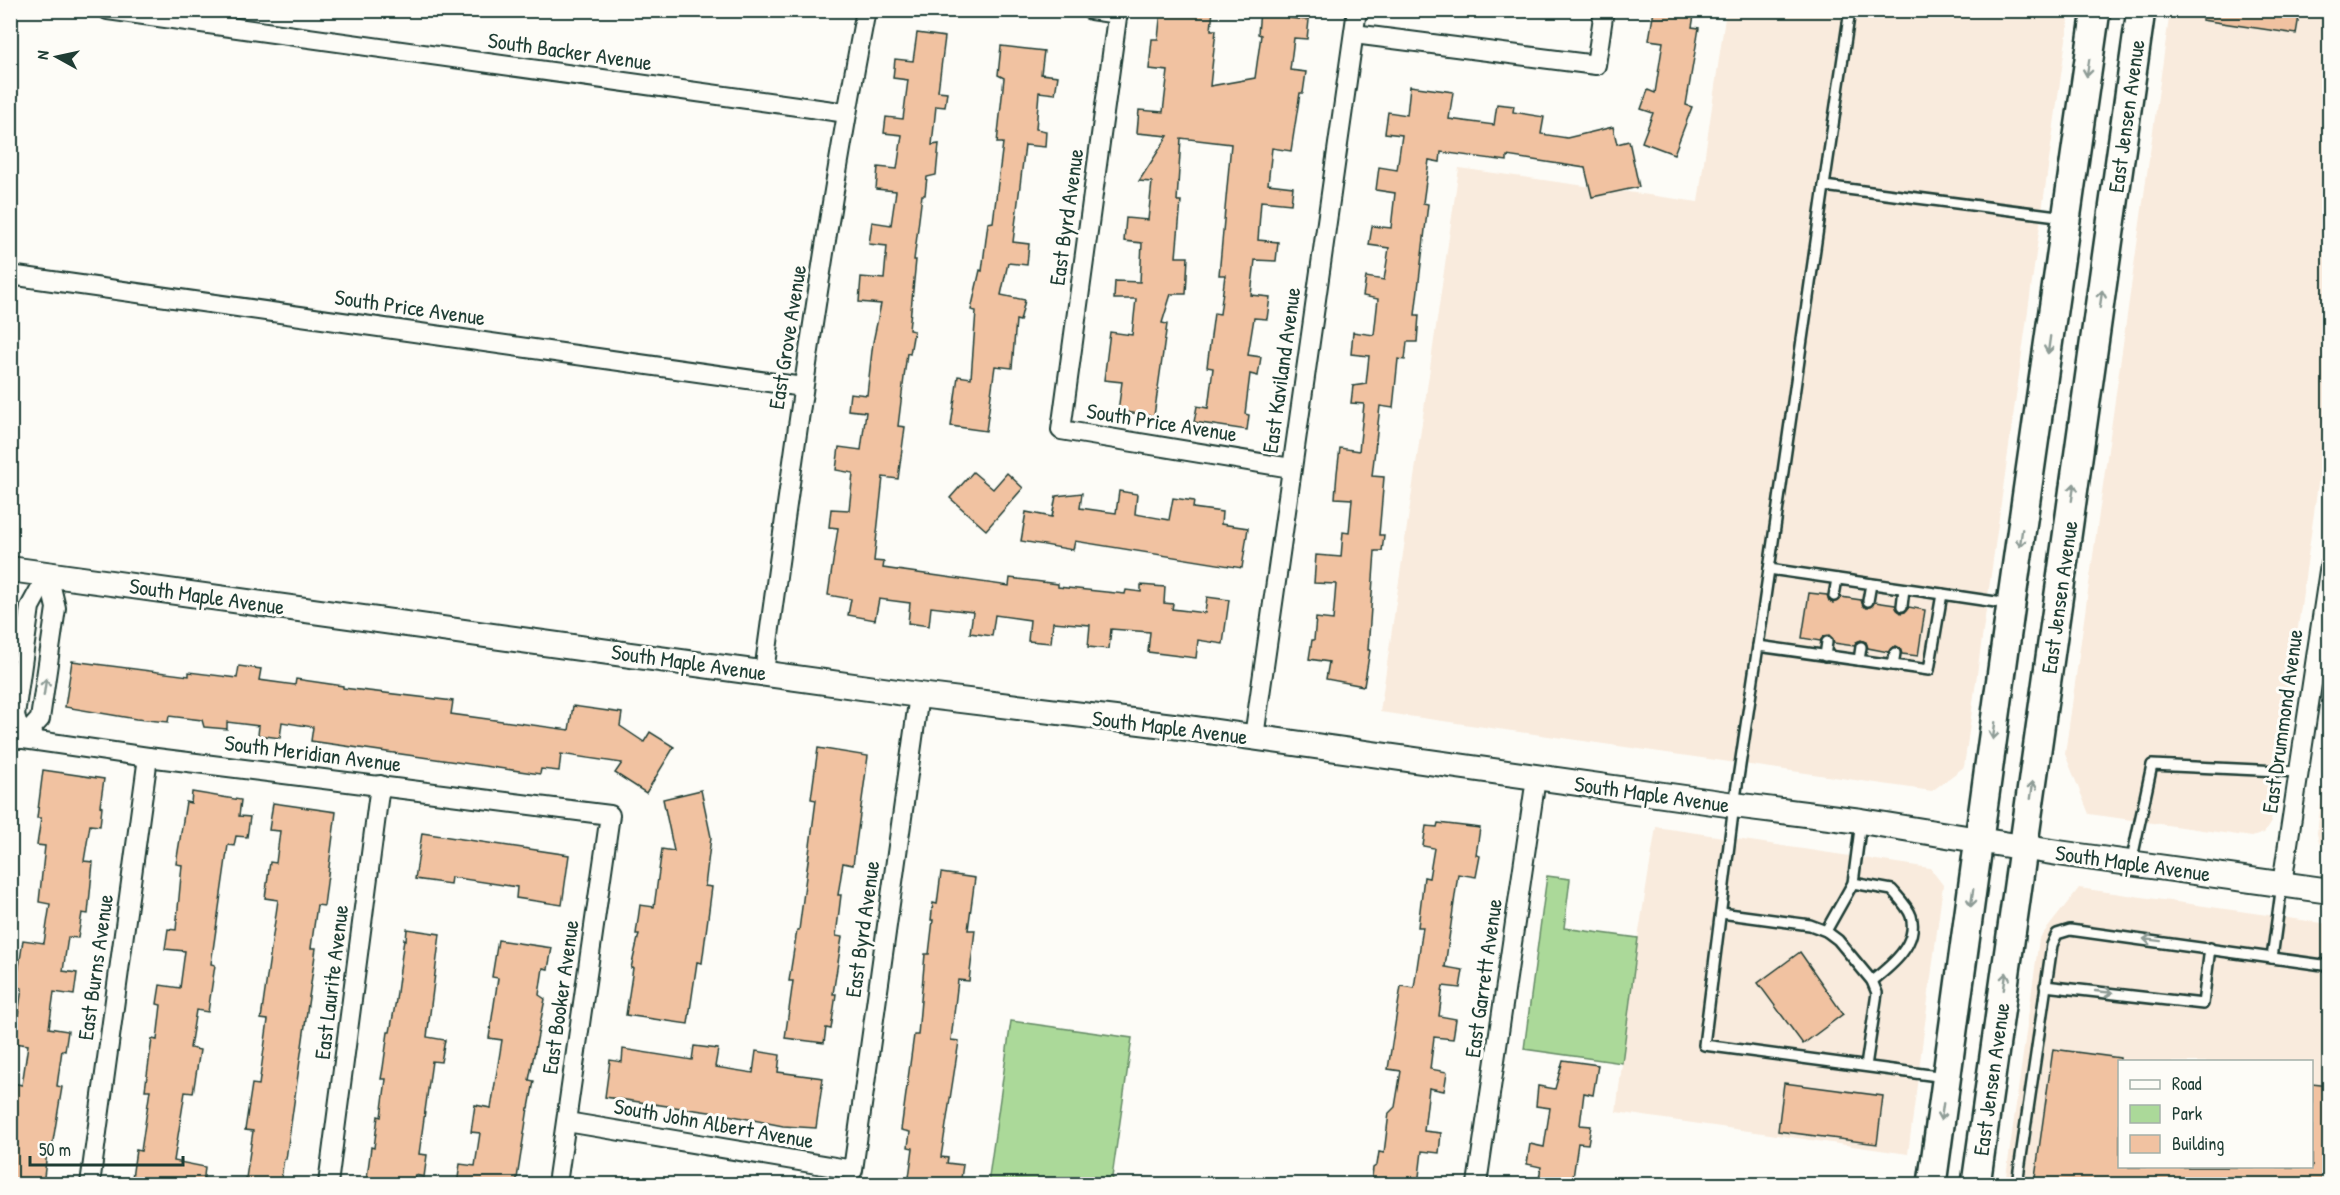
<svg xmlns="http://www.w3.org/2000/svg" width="2340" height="1195" viewBox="0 0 2340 1195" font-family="'Patrick Hand',sans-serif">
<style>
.built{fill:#f9ebdd;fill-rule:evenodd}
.green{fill:#abd999;stroke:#658b66;stroke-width:1.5}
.building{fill:#f1c2a1;stroke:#1f3d34;stroke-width:1.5}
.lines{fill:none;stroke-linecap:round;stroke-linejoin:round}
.lane-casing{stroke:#1f3d34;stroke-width:14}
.street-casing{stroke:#1f3d34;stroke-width:22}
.secondary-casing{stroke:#1f3d34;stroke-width:28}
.primary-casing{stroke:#1f3d34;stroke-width:32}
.lane{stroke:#fdfcf7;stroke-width:9}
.street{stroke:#fdfcf7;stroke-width:18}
.secondary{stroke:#fdfcf7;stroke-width:24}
.primary{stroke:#fdfcf7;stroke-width:27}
.oneway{stroke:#8e9c96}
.labels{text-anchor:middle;stroke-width:6;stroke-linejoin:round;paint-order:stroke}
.street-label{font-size:22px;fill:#1f3d34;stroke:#fdfcf7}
</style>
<rect width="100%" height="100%" fill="#fdfcf7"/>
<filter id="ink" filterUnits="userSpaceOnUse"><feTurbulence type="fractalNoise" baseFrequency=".0167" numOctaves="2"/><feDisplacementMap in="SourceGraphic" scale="12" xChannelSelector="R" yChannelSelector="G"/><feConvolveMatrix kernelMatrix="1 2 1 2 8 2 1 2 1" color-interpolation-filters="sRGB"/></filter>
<g filter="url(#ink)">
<g class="built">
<path d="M1726,11H2070L1964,767L1932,791L1380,712L1459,168L1698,202Z"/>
<path d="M2170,11H2329V405L2271,822L2264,833L2252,837L2089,814L2065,754Z"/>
<path d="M2329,741L2330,849H2329L2319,843L2317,833Z"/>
<path d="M1656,827L1930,868L1943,885L1908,1154L1616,1112L1638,938Z"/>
<path d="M2079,888L2329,924V1184H2005L2039,939ZM2120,1062H2312V1166H2120Z"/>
</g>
<g class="green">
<path d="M1547,876L1570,879L1564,928L1638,938L1622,1063L1524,1049Z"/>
<path d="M1011,1021L1132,1038L1111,1184H988Z"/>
</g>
<g class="building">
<path d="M1161,10H1213L1211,30H1216L1210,86L1255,78L1261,35L1258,34L1260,10H1290L1289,18L1309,20L1307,39L1294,38L1290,70L1306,72L1303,93H1300L1291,151L1272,148L1268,184L1293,187L1291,204L1261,201L1258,240L1278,242L1276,261L1255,260L1251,295L1270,297L1267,319L1254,318L1248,355L1261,357L1258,376L1250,374L1245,414L1249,415L1247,430L1194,422L1197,406L1208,408L1213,368L1207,367L1214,313L1220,314L1225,275H1219L1231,144L1181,138L1177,201H1181L1176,257H1188L1186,294H1171L1162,323L1167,324L1154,416L1118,411L1122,382L1104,380L1110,332L1132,335L1136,299H1114L1115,281L1140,282L1142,243L1124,241L1126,218L1148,220L1152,182L1139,181L1168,136L1137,133L1139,110L1163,112L1168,71L1149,69L1152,39H1158Z"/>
<path d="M1654,10H1695L1692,27L1699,28L1686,105L1692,107L1674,154L1642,142L1653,113L1641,109L1648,90L1655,93L1663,42L1649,40Z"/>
<path d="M2203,10H2300L2296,34L2202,20Z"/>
<path d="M917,33L945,37L938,91L947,92L945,107L936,106L932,145L939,144L936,175L927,177L925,195H922L914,260H916L909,330L914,331L910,354L907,353L898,426L905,427L898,479L883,477L874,561L884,562L883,568L1009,586L1010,578L1058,584V587L1125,594L1126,590L1141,592V585L1165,587L1164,603L1173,604L1172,609L1205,613L1207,597L1229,600L1223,644L1198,640L1196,658L1148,652L1150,632L1111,629L1109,649L1088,647L1090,625L1053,622L1051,643L1028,641L1030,620L995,615L992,636L970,633L973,612L931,607L929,626L908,623L910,603L879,599L875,620L848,615L851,599L828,595L838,528L829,527L831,509L849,510L853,473L836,470L839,447L861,450L866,412L848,410L850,393L867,395L873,342L881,304L859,302L861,277L884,279L887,246L869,244L872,222L891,225L896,191L876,189L878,167L897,169L902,135L884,133L886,117L903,119L908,80L893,78L895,59L913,61Z"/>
<path d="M1001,46L1044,51L1041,74L1058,76L1055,94L1039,92L1036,129L1046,131L1045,147L1025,145L1013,242L1029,244L1027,265L1008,263L1001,295L1025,300L1020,321L1016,320L1012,368L995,366L986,431L951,426L958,376L971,378L976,311L971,310L980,270L982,271L988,223L993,222L1003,143H997L1004,78L998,75Z"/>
<path d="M1410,86L1453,92L1449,119L1494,125L1497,104L1514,106L1513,112L1544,117L1541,134L1567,138L1613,127L1617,144L1629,141L1639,187L1592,197L1585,168L1507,156V161L1441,152L1440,162L1429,160L1423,203L1428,204L1415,315H1419L1417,342H1407L1405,360L1398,359L1393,408L1380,406L1372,476L1384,477L1379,535H1384L1382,551H1375L1368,650H1370L1364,686L1326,679L1329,662L1309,659L1312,640H1314L1316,618L1333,620L1336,584L1314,583L1316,555L1341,557L1343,532L1349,533L1352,499L1335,498L1337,473L1340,448L1359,451L1364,404L1351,403L1353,386L1366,384L1369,356L1351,354L1353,332L1374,335L1378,299L1363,296L1366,277L1384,280L1389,248L1369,245L1372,226L1391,228L1395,193L1376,190L1379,167L1397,170L1402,135L1385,133L1388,112L1407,115Z"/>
<path d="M973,472L993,489L1007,473L1023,488L986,530L950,498Z"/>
<path d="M1119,491L1137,494L1135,514L1169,520L1173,498L1194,501L1193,508L1222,512L1221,524L1248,528L1242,568L1075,541L1073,550L1021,541L1026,512L1052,517L1056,496L1082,493L1080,508L1116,513Z"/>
<path d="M1809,593L1827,595L1829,601L1833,603L1841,597L1861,600L1863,606L1867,608L1875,602L1895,605L1901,613L1905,612L1909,607L1925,610L1918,656L1902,654L1900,648L1896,646L1888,652L1868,648L1866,642L1861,640L1856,642L1854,646L1834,643L1833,639L1829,635L1824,636L1820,641L1802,638Z"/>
<path d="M72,661L189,676V672L237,678L239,666L261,669L259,680L295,685L296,679L343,686V688L453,701L451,714L569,730L573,706L622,713L620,726L644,742L650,732L674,747L646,793L615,773L622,763L561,754L559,771L541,769L540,774L311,741L313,727L282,722L280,738L258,735L259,726L227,722V729L204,727L202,720L169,716L168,722L136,719L65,707Z"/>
<path d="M818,748L868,756L853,865L843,863L838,895H841L836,936L842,937L833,994H836L831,1029L826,1028L824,1043L785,1038L793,981H789L797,930H799L816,800L811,799Z"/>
<path d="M43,770L104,779L100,806L102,807L100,826L90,825L84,861L93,862L88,914L82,913L78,938L68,937L63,971L77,973L74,995L54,992L49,1028L68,1031L65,1051L62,1050L57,1086L62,1087L51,1153H47L43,1185H10V1102L13,1083L22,1085L28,1045L14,1043L22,988L16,987L23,940L44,943L50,904L39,902L45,846L37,845L41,818H37Z"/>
<path d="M701,790L711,837L705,886L712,887L702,963L697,962L688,1024L626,1015L633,968H631L639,934H636L640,905L654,907L662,849L674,851L663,799Z"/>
<path d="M192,792L241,800L239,816L250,817L247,837L236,836L234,846L228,845L211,964L215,965L208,1012L196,1010L190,1048L200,1050L193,1093L185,1092L174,1161L205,1167L203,1185H131L136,1150L141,1151L150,1090H145L152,1039L157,1040L161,1005L157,1004L160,985L180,988L185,951L165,949L168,929L176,930L182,865L176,864L186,802L191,803Z"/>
<path d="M273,803L336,812L324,906L317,905L311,948H316L286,1159H284L280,1185H245L253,1131L245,1130L252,1084L259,1085L268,1020L261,1019L278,900L265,898L270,862L276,863L280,831L269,830Z"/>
<path d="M1438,823L1480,828L1476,855L1480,856L1476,877L1458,874L1445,967L1463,970L1460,988L1443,986L1439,1016L1456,1019L1453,1039L1434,1037L1430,1069L1447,1072L1444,1091L1429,1088L1424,1131L1441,1133L1439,1153L1422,1151L1418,1185H1371L1373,1168L1377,1165L1379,1152L1384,1153L1389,1113L1395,1107L1401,1071L1388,1069L1401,986L1414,988L1423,927H1418L1424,877L1429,878L1434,848L1423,846L1426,826L1437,827Z"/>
<path d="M422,833L569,855L562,905L516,898L517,887L451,877L450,884L415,879Z"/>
<path d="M941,873L975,878L968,930H975L969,981L958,980L951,1040L959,1041L941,1157L948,1158L947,1163L963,1165L960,1185H908L913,1148L908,1147L910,1132L901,1130L914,1035H918L925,954H929L933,920H931L933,903L937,904Z"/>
<path d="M407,929L440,934L427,1037L445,1040L441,1062L432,1061L419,1154L427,1155L424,1177L415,1175L414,1185H366L371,1147L374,1148L378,1116L381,1117L386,1079H381L383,1068L388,1032H390L396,1000L404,939L406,940Z"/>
<path d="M498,940L552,948L548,969L543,968L539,995L545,999L529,1080L534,1081L529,1108H528L516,1185H457L460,1164L475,1166L480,1133L471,1132L475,1105L491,1108L502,1040L489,1038L498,978L492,977Z"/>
<path d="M1800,952L1843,1014L1803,1044L1758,983Z"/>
<path d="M694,1046L718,1049L715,1067L753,1073L756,1051L780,1055L778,1072L823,1078L816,1128L783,1126L723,1114L605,1097L610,1060L622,1062L623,1049L692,1060Z"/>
<path d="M2053,1049L2120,1058V1167H2312V1084L2330,1086V1185H2034Z"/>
<path d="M1563,1060L1598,1065L1593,1095L1584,1093L1580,1125L1591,1126L1588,1144L1578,1143L1572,1185H1538L1541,1167L1527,1164L1530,1144L1544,1147L1550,1108L1536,1106L1538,1086L1555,1089Z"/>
<path d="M1784,1083L1883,1096L1877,1144L1778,1131Z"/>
</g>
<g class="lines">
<g class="lane-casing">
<g id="lane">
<path d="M1850,10L1824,186L2065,217"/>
<path d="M1769,569L1942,594"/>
<path d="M1834,596L1837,579"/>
<path d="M1868,601L1871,584"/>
<path d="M1902,606L1904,589"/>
<path d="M1758,646L1824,186"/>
<path d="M1825,656L1827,642"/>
<path d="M1859,660L1861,647"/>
<path d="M1893,665L1895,653"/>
<path d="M2131,863L2152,765L2299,772"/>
<path d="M1853,883L1892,890C1898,897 1908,907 1911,916C1919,944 1891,966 1872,981"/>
<path d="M1721,913L1810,925L1826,931L1838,940L1872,981L1877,993L1866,1066"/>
<path d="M1826,931L1853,883L1861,821"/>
<path d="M2272,958L2282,884"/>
<path d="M2045,986L2203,1004L2210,948"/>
<path d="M1945,1077L1704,1045L1734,805L1758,646L1929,670L1942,594L2009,604"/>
<path d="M2017,1184L2052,945L2057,934L2070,930L2330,966"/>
</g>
</g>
<g class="street-casing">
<g id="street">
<path d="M108,10L847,113"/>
<path d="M1091,10L1118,14"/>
<path d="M1118,10L1061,430L1291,468"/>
<path d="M1354,34L1596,65L1604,10"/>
<path d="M10,275L803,387"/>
<path d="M764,672C794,451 824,230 866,10"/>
<path d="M10,737L148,757L610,815L557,1184"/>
<path d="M1254,737L1357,10"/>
<path d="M22,739L40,719L56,608L48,574"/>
<path d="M22,739L15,715L30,607L48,574"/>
<path d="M2282,884L2330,564"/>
<path d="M567,1122L853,1170L919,695"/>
<path d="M90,1184L148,757"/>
<path d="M328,1184L380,785"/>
<path d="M1477,1184L1536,778"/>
</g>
</g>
<g class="secondary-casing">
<path id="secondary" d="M10,569L919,695L1173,726L1734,805L1861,821L2058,853L2330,891"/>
</g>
<g class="primary-casing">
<g id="primary">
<path d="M1932,1184L2011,604L2096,10"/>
<path d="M1976,1184L2141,10"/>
</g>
</g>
<use href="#lane" class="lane"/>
<use href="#street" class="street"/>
<use href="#secondary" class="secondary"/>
<use href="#primary" class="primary"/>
</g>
<defs><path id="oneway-shaft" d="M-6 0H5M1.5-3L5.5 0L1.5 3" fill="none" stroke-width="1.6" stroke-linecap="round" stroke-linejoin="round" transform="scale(1.5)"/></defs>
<g class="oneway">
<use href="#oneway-shaft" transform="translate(2088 68) rotate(98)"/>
<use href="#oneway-shaft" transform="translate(2101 299) rotate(-82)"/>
<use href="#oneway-shaft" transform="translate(2049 345) rotate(98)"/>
<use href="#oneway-shaft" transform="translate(2073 492) rotate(-82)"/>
<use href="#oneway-shaft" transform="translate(2021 538) rotate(98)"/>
<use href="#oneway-shaft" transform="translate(45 687) rotate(-82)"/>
<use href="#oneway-shaft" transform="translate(1994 731) rotate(98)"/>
<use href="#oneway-shaft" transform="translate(2032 790) rotate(-82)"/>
<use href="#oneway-shaft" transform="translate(1972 898) rotate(98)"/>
<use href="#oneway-shaft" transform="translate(2152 940) rotate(-173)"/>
<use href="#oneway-shaft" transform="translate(2005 981) rotate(-82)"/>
<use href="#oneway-shaft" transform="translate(2104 992) rotate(6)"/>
<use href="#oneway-shaft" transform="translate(1942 1112) rotate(98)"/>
</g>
</g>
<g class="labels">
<g class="street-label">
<text transform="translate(570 51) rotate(8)" y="8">South Backer Avenue</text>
<text transform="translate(2126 116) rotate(-82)" y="8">East Jensen Avenue</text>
<text transform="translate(1066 217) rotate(-82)" y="8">East Byrd Avenue</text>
<text transform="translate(410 307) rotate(8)" y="8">South Price Avenue</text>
<text transform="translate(787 337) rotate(-81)" y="8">East Grove Avenue</text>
<text transform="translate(1281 370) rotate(-82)" y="8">East Kaviland Avenue</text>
<text transform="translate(1162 422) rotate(9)" y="8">South Price Avenue</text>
<text transform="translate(207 596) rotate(8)" y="8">South Maple Avenue</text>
<text transform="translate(2059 597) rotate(-82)" y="8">East Jensen Avenue</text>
<text transform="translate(689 662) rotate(8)" y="8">South Maple Avenue</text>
<text transform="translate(2282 721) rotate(-82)" y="8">East Drummond Avenue</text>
<text transform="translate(1170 727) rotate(7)" y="8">South Maple Avenue</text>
<text transform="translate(313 753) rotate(7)" y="8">South Meridian Avenue</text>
<text transform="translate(1652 794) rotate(8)" y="8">South Maple Avenue</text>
<text transform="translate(2133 863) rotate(8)" y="8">South Maple Avenue</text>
<text transform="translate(862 929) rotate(-82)" y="8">East Byrd Avenue</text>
<text transform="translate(95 967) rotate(-82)" y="8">East Burns Avenue</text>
<text transform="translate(1483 978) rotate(-82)" y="8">East Garrett Avenue</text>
<text transform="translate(331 982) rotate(-83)" y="8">East Laurite Avenue</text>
<text transform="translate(560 997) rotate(-82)" y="8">East Booker Avenue</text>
<text transform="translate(1991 1079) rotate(-82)" y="8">East Jensen Avenue</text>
<text transform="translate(714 1123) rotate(10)" y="8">South John Albert Avenue</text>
</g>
</g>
<rect width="2340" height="1195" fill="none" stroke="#fdfcf7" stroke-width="36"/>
<rect x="18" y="18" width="2304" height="1159" fill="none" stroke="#1f3d34" stroke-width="2" filter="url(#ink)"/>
<rect x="2118" y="1060" width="195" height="108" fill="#fdfcf7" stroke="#a4b0a9" stroke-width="1.5"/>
<rect x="2130" y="1080" width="30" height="9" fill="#fdfcf7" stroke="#a4b0a9" stroke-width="1.5"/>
<text x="2172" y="1090" font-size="18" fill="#1f3d34">Road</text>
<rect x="2130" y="1105" width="30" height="18" fill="#abd999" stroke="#a4b0a9" stroke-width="1.5"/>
<text x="2172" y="1120" font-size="18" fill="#1f3d34">Park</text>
<rect x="2130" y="1135" width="30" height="18" fill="#f1c2a1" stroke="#a4b0a9" stroke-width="1.5"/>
<text x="2172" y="1150" font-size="18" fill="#1f3d34">Building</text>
<g transform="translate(57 57) rotate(278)" stroke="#fdfcf7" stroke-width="4.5" paint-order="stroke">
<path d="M0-4.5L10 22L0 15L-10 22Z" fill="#1f3d34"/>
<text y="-9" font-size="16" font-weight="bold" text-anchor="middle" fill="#1f3d34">N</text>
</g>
<path d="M30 1156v9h153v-9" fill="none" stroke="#1f3d34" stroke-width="3"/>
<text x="39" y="1156" font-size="18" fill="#1f3d34" stroke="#fdfcf7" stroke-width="4.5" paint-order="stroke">50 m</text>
</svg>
